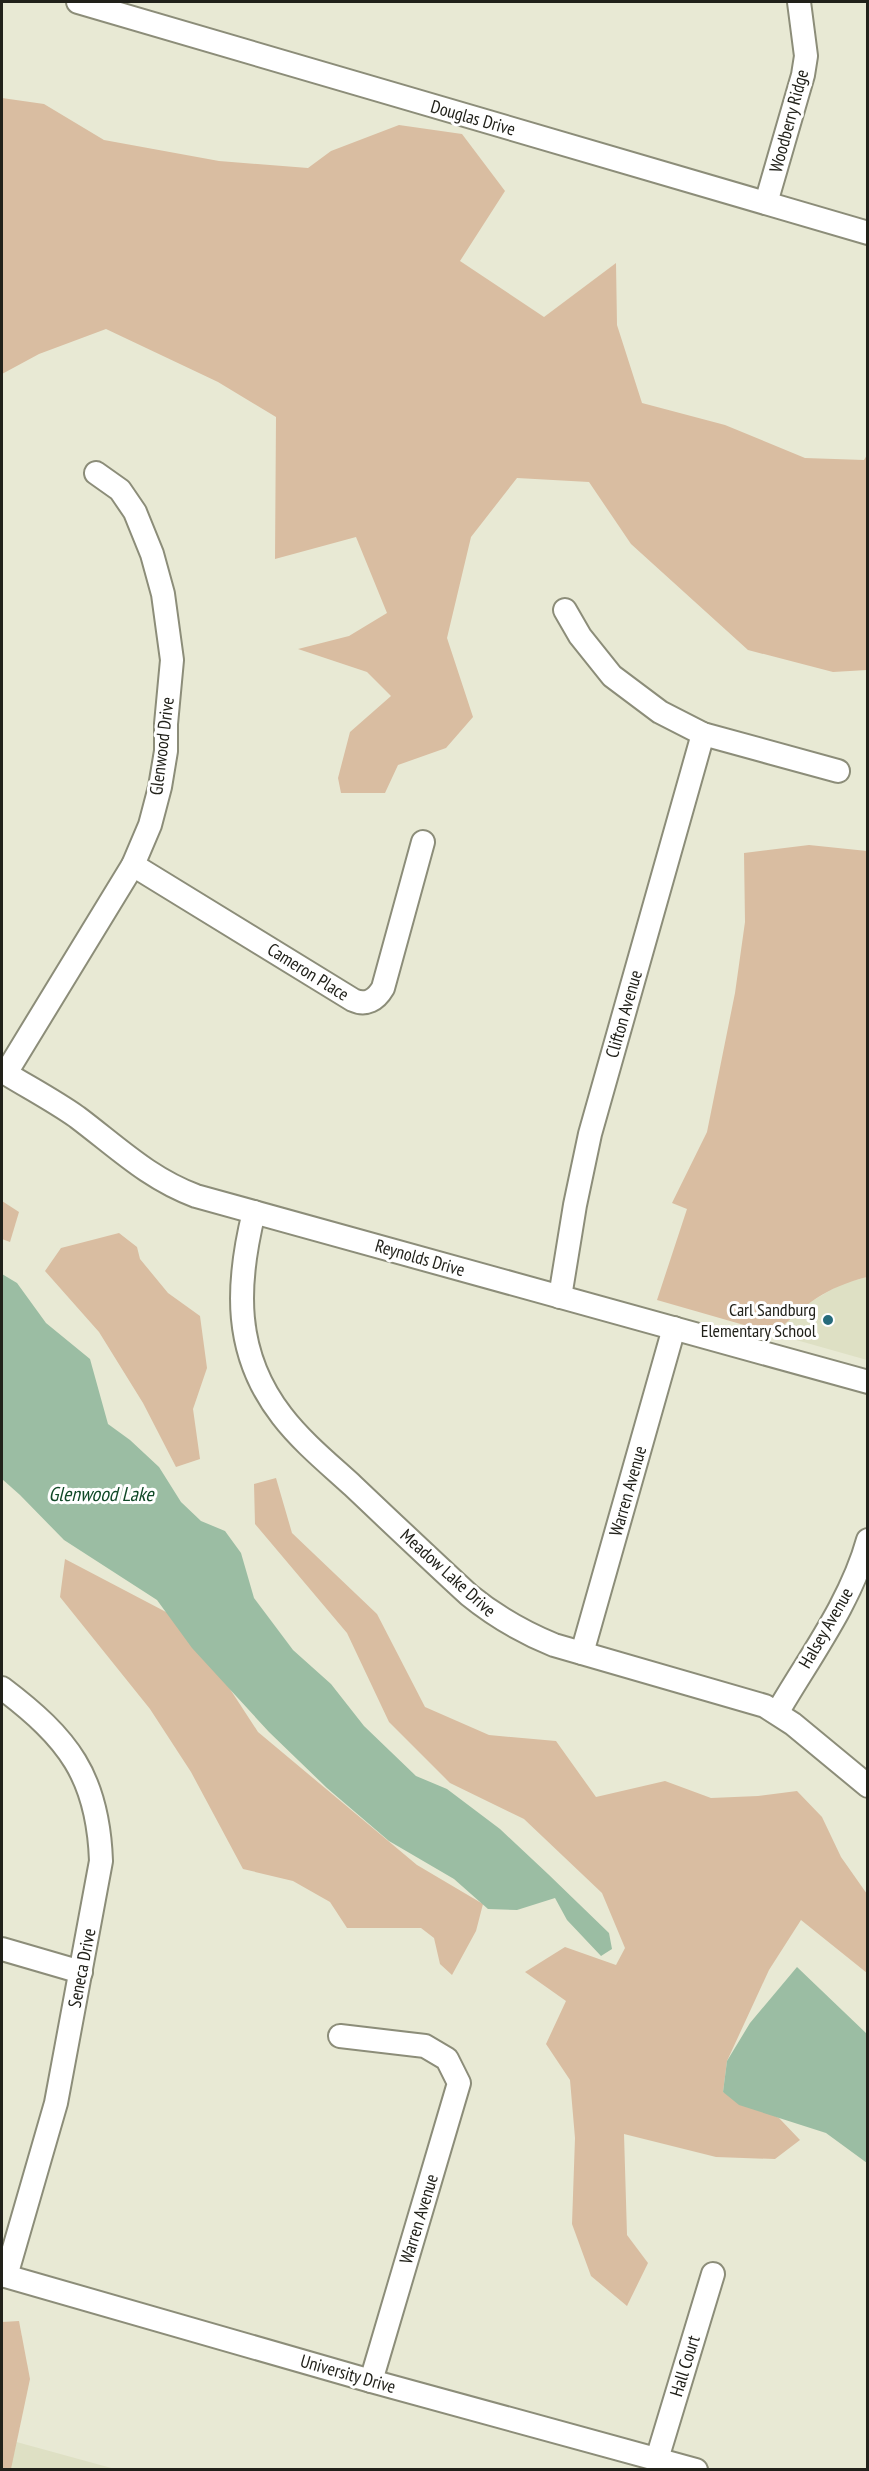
<svg xmlns="http://www.w3.org/2000/svg" width="869" height="2471" viewBox="0 0 869 2471" font-family="'PT Sans Narrow',sans-serif">
<style>
.built{fill:#dee0c4}
.green{fill:#d9bda1}
.water{fill:#9bbda3}
.lines{fill:none;stroke-linecap:round;stroke-linejoin:round}
.minor-casing{stroke:#8c8d79;stroke-width:26}
.minor{stroke:#fff;stroke-width:22}
.poi-dot{fill:#266b7b;stroke:#fff;stroke-width:2}
.labels{text-anchor:middle;stroke-width:6;stroke-linejoin:round;paint-order:stroke}
.street-label{font-size:18px;fill:#21211a;stroke:#fff}
.poi-label{font-size:18px;fill:#21211a;stroke:#fff;text-anchor:end}
.water-label{font-size:20px;font-style:italic;fill:#104927;stroke:#fff}
</style>
<rect width="100%" height="100%" fill="#e8e9d4"/>
<g class="built">
<path d="M867,1277V1360L775,1334L802,1307L841,1284Z"/>
<path d="M2,2438L115,2469H2Z"/>
</g>
<g class="green">
<path d="M2,98L44,104L104,140L219,161L308,168L331,151L399,125L462,134L505,191L460,261L544,317L616,263L617,325L642,403L725,425L805,458L864,460L867,455V670L833,672L748,650L631,544L589,482L517,478L471,537L447,638L473,717L446,748L398,765L385,793H341L338,778L350,732L391,696L367,672L298,649L349,636L387,613L356,537L275,559L276,417L218,382L106,329L39,354L2,374Z"/>
<path d="M809,845L867,851V1277C825,1288 806,1303 775,1334L657,1300L687,1209L672,1203L707,1132L735,993L745,922L744,853Z"/>
<path d="M2,1201L19,1212L10,1242L2,1239Z"/>
<path d="M119,1233L137,1247L140,1259L168,1293L200,1316L207,1368L193,1409L200,1459L176,1467L143,1403L99,1332L45,1271L61,1248Z"/>
<path d="M276,1478L292,1533L377,1614L425,1707L489,1735L556,1741L596,1797L665,1781L711,1798L758,1796L797,1791L822,1817L841,1857L867,1894V1973L801,1920L769,1970L727,2061L723,2092L779,2118L800,2140L775,2159L716,2157L624,2134L627,2235L648,2263L627,2306L591,2276L572,2224L575,2138L570,2080L546,2044L566,2001L525,1972L565,1947L616,1965L625,1948L602,1893L524,1819L450,1783L389,1722L347,1633L255,1524L254,1484Z"/>
<path d="M65,1559L187,1623L258,1732L417,1865L483,1904L476,1931L452,1975L440,1964L434,1938L421,1928H347L330,1902L293,1881L243,1869L191,1772L150,1709L60,1597Z"/>
<path d="M19,2321L30,2379L11,2469H2V2322Z"/>
</g>
<g class="water">
<path d="M2,1274L17,1283L46,1323L90,1359L108,1424L130,1440L159,1467L181,1502L201,1521L225,1531L241,1553L254,1598L293,1650L331,1684L364,1726L416,1776L447,1789L500,1829L548,1874L609,1933L612,1949L601,1956L567,1920L555,1898L517,1910L488,1909L454,1879L389,1841L327,1788L269,1732L192,1648L157,1600L64,1540L20,1495L2,1479Z"/>
<path d="M797,1967L867,2034V2163L826,2133L739,2105L723,2092L727,2061L750,2023Z"/>
</g>
<g class="lines">
<g class="minor-casing">
<g id="minor">
<path d="M78,2L868,233"/>
<path d="M766,203L803,75L806,56L799,2"/>
<path d="M565,610L580,636L612,676L660,712L703,734L838,771"/>
<path d="M133,865L353,1000C366,1006 376,1000 383,988L423,842"/>
<path d="M2,1071C26,1086 53,1100 77,1117C117,1147 148,1178 196,1196L868,1382"/>
<path d="M6,1073L133,865L150,825L160,787L166,751V724L172,660L163,594L152,554L135,512L120,490L96,473"/>
<path d="M254,1212C236,1285 233,1353 282,1416C302,1442 329,1464 353,1486C392,1523 430,1559 469,1595C496,1617 522,1632 554,1645L765,1706L793,1724L868,1786"/>
<path d="M560,1297L575,1205L590,1134L703,734"/>
<path d="M582,1653L674,1328"/>
<path d="M2,1688C68,1738 98,1776 101,1861L56,2103L6,2276"/>
<path d="M777,1713C809,1658 851,1602 868,1540"/>
<path d="M2,1949L81,1972"/>
<path d="M340,2036L425,2046L447,2059L459,2083L371,2381"/>
<path d="M2,2275L371,2381L696,2470"/>
<path d="M657,2459L713,2274"/>
</g>
</g>
<use href="#minor" class="minor"/>
</g>
<circle class="poi-dot" cx="828" cy="1320" r="6"/>
<g class="labels">
<g class="street-label">
<text transform="translate(473 118) rotate(16)" y="6">Douglas Drive</text>
<text transform="translate(789 121) rotate(-75)" y="6">Woodberry Ridge</text>
<text transform="translate(162 746) rotate(-83)" y="6">Glenwood Drive</text>
<text transform="translate(308 972) rotate(32)" y="6">Cameron Place</text>
<text transform="translate(624 1014) rotate(-74)" y="6">Clifton Avenue</text>
<text transform="translate(420 1258) rotate(16)" y="6">Reynolds Drive</text>
<text transform="translate(628 1491) rotate(-74)" y="6">Warren Avenue</text>
<text transform="translate(448 1573) rotate(42)" y="6">Meadow Lake Drive</text>
<text transform="translate(826 1628) rotate(-60)" y="6">Halsey Avenue</text>
<text transform="translate(82 1968) rotate(-79)" y="6">Seneca Drive</text>
<text transform="translate(419 2219) rotate(-73)" y="6">Warren Avenue</text>
<text transform="translate(685 2366) rotate(-73)" y="6">Hall Court</text>
<text transform="translate(348 2374) rotate(16)" y="6">University Drive</text>
</g>
<g class="poi-label">
<text x="816" y="1316">Carl Sandburg<tspan x="816" dy="21">Elementary School</tspan></text>
</g>
<g class="water-label">
<text x="101" y="1501">Glenwood Lake</text>
</g>
</g>
<rect width="869" height="2471" fill="none" stroke="#21211a" stroke-width="6"/>
</svg>
